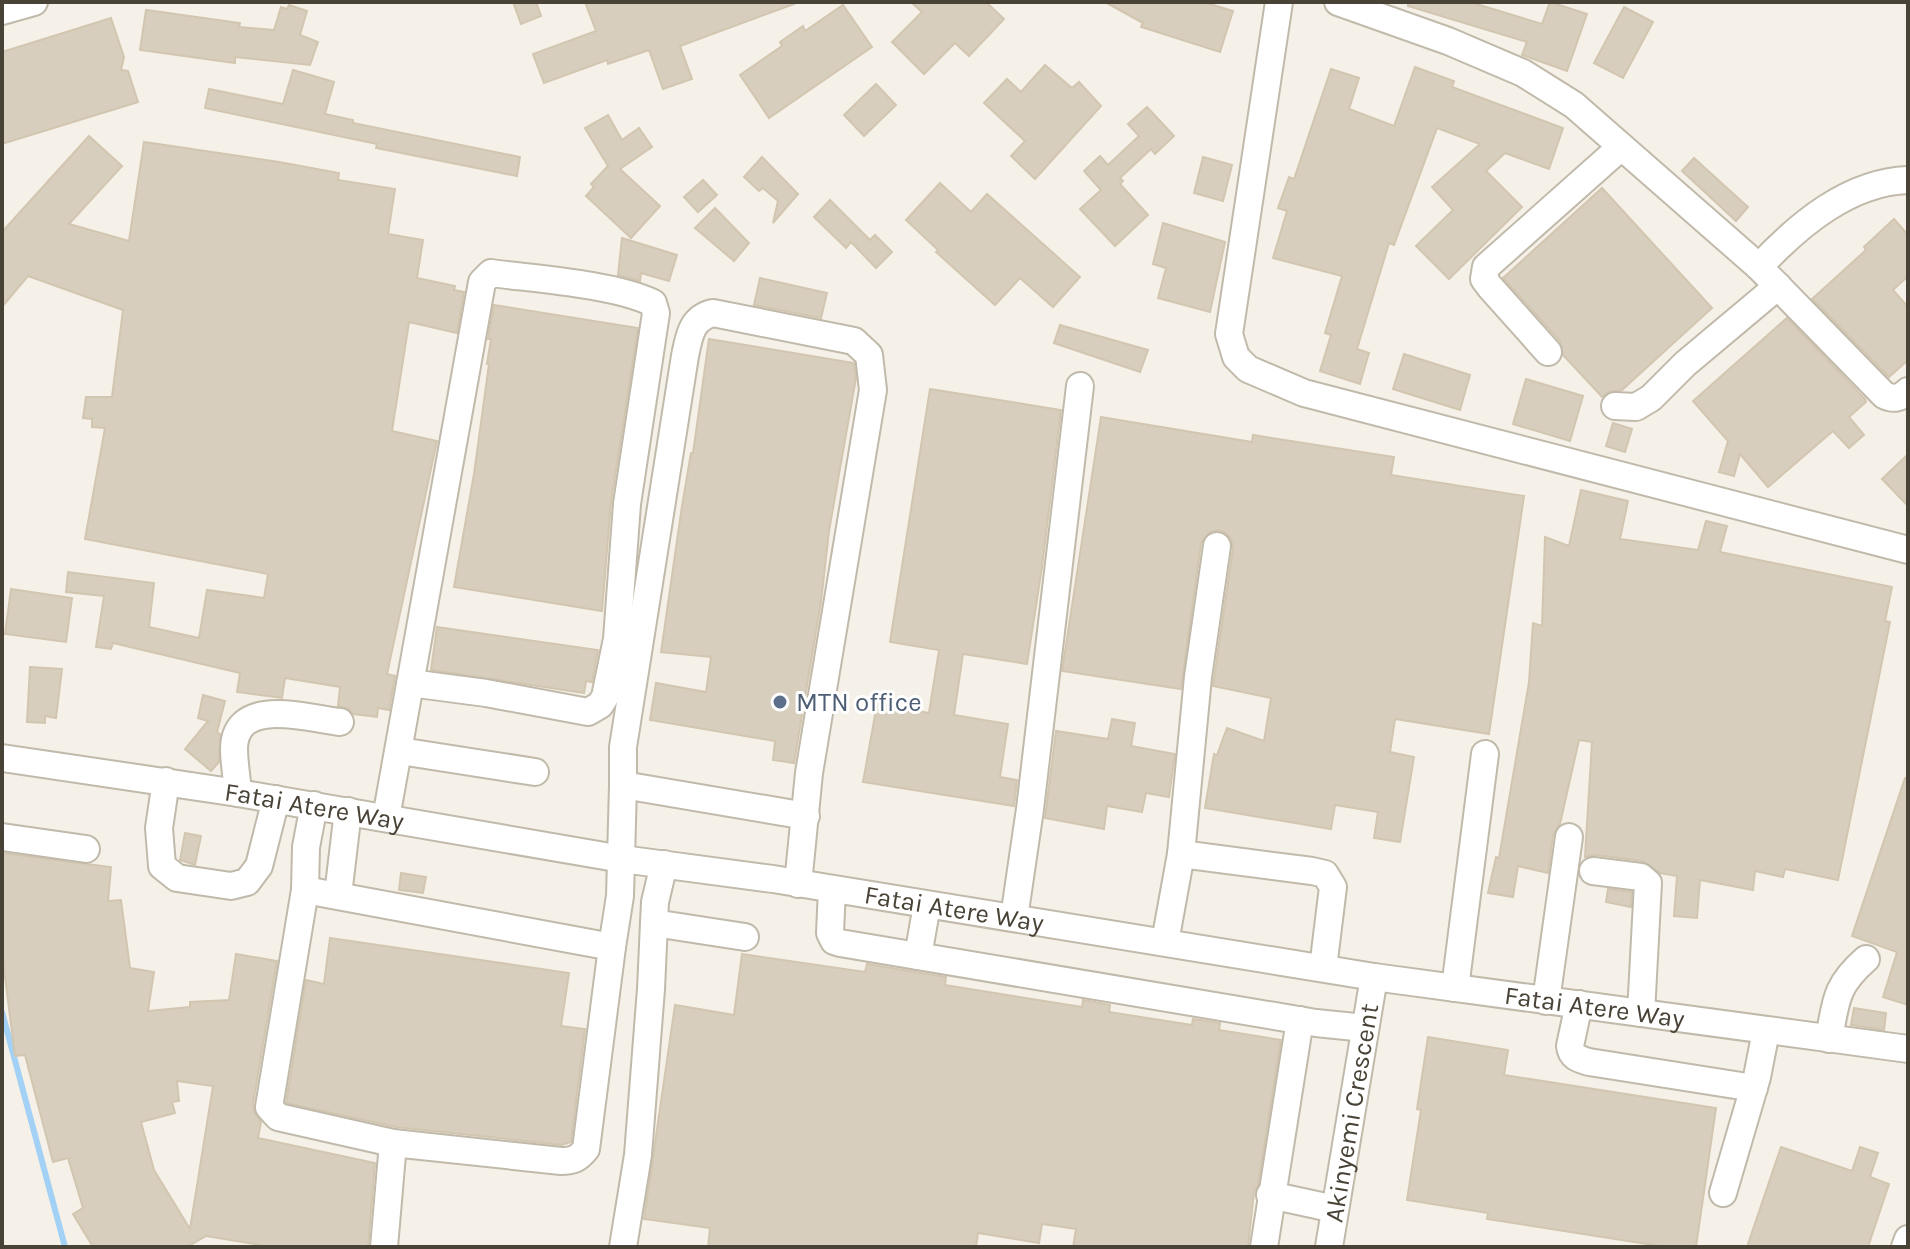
<svg xmlns="http://www.w3.org/2000/svg" width="1910" height="1249" viewBox="0 0 1910 1249" font-family="Karla,sans-serif">
<style>
.lines{fill:none;stroke-linecap:round;stroke-linejoin:round}
.stream{stroke:#a2d1f5;stroke-width:6}
.building{fill:#d7cebd;stroke:#d3c6b0;stroke-width:2;fill-rule:evenodd}
.minor-casing{stroke:#c1baaa;stroke-width:30}
.minor{stroke:#fff;stroke-width:26}
.service-dot{fill:#5c6f8a;stroke:#fff;stroke-width:3}
.labels{text-anchor:middle;stroke-width:6;stroke-linejoin:round;paint-order:stroke}
.service-label{font-size:26px;fill:#4e5e75;stroke:#fff;text-anchor:start}
.street-label{font-size:26px;fill:#494236;stroke:#fff}
</style>
<rect width="100%" height="100%" fill="#f5f1e8"/>
<g class="lines">
<path class="stream" d="M2,1012L65,1247"/>
</g>
<g class="building">
<path d="M513,2H536L541,16L521,24Z"/>
<path d="M585,2H794V4L680,46L692,79L663,89L649,50L608,64L607,60L544,83L533,54L596,31Z"/>
<path d="M911,2H986L1004,19L969,56L955,43L924,74L892,42L922,12Z"/>
<path d="M1105,2H1203L1233,11L1220,52L1141,27L1143,23Z"/>
<path d="M1408,2H1470L1542,24L1550,2L1587,14L1567,71L1522,55L1527,42L1408,6Z"/>
<path d="M289,5L307,11L300,35L318,42L310,65L235,57V63L140,50L146,10L240,23L239,27L274,30L281,7L287,9Z"/>
<path d="M843,5L872,47L769,118L740,75L782,46L780,42L803,26L805,31Z"/>
<path d="M1624,7L1653,22L1623,78L1594,63Z"/>
<path d="M111,18L124,57L121,70L128,71L138,102L2,144V52Z"/>
<path d="M1045,65L1072,88L1079,82L1101,106L1035,179L1011,156L1025,141L984,103L1007,79L1021,92Z"/>
<path d="M1415,67L1454,81L1452,87L1563,128L1549,169L1505,153L1486,171L1522,207L1449,279L1416,246L1453,210L1432,187L1480,144L1437,128L1394,245L1389,243L1357,349L1369,353L1360,384L1320,371L1331,335L1325,333L1342,276L1273,258L1287,211L1278,208L1289,177L1294,179L1331,69L1359,78L1349,109L1394,126Z"/>
<path d="M293,70L334,82L325,114L353,120V123L520,157L517,176L376,148L377,144L205,108L209,89L283,104Z"/>
<path d="M876,84L896,105L864,136L844,115Z"/>
<path d="M1147,107L1174,136L1155,154L1151,149L1120,178L1123,181L1120,184L1148,215L1115,246L1080,209L1101,190L1084,171L1100,156L1108,165L1139,136L1128,124Z"/>
<path d="M608,115L622,140L639,128L652,147L620,169L660,206L631,238L586,196L594,187L591,184L608,166L585,128Z"/>
<path d="M89,136L122,166L69,224L129,241L144,142L279,162L339,173L338,180L395,189L388,234L423,240L417,278L455,286L454,290L464,292L457,333L409,322L392,431L437,441L387,674L395,676L389,710L378,708L377,717L353,714L349,709L338,706L340,687L285,678L282,698L237,692L240,673L113,643L111,649L96,647L104,596L66,592L68,572L154,583L149,627L199,638L207,590L264,598L268,574L85,539L105,428L92,427V419L83,418L86,397H112L123,310L28,276L2,307V232Z"/>
<path d="M762,157L798,194L773,223L778,201L763,188L759,191L744,177Z"/>
<path d="M1203,157L1232,165L1223,201L1194,193Z"/>
<path d="M1694,158L1748,207L1736,221L1682,171Z"/>
<path d="M703,180L717,195L698,212L684,197Z"/>
<path d="M940,183L971,212L987,194L1080,277L1053,307L1020,278L995,305L936,252L938,250L906,220Z"/>
<path d="M1602,188L1712,308L1622,390L1608,392L1602,397L1563,355L1560,341L1503,278Z"/>
<path d="M830,200L870,240L875,235L892,252L876,268L851,242L846,248L814,217Z"/>
<path d="M715,208L749,243L734,261L695,228Z"/>
<path d="M1894,219L1908,235V276L1893,290L1908,307V360L1889,377L1812,299L1866,250L1864,247Z"/>
<path d="M1163,223L1225,242L1210,312L1158,298L1166,268L1153,264Z"/>
<path d="M622,238L677,255L669,281L641,273L640,281L618,275Z"/>
<path d="M760,278L827,293L821,318L754,305Z"/>
<path d="M494,305L638,328L611,502L602,611L454,587L474,474L489,364H487L491,339H488Z"/>
<path d="M1787,318L1865,399L1866,402L1849,417L1864,435L1849,448L1833,431L1768,487L1740,454L1734,476L1719,472L1728,441L1693,401Z"/>
<path d="M1060,325L1148,350L1140,372L1054,343Z"/>
<path d="M709,339L854,363L856,378L829,531L821,602L794,763L773,760L775,741L650,720L656,683L706,692L711,657L661,652L682,506L691,453H693Z"/>
<path d="M1404,354L1470,375L1460,410L1393,389Z"/>
<path d="M1526,379L1583,396L1570,441L1513,424Z"/>
<path d="M930,389L1061,410L1042,567L1027,664L963,654L954,715L1008,724L1000,777L1017,780L1014,806L863,782L877,704L929,713L939,650L890,642Z"/>
<path d="M1101,417L1252,442L1253,435L1394,457L1391,475L1524,496L1489,734L1395,719L1390,752L1414,757L1400,842L1374,838L1378,812L1335,805L1331,829L1205,808L1214,754L1217,755L1227,728L1264,741L1271,698L1213,686L1233,548L1231,539L1226,533L1219,530L1210,532L1201,543L1181,689L1062,671Z"/>
<path d="M1613,423L1632,429L1625,452L1606,446Z"/>
<path d="M1908,454V506L1882,479Z"/>
<path d="M1581,490L1628,501L1620,539L1698,550L1706,521L1727,526L1720,552L1892,587L1885,621L1890,622L1838,880L1785,869L1783,877L1755,871L1753,890L1700,880L1697,918L1674,916L1677,876L1660,873L1643,861L1595,855L1585,857L1592,742L1579,740L1560,824L1553,835L1548,873L1518,866L1513,897L1488,893L1496,857L1499,858L1529,682L1533,623L1542,626L1545,537L1569,546Z"/>
<path d="M11,589L72,598L66,642L5,634Z"/>
<path d="M437,627L598,650L592,682L586,681L584,693L431,670Z"/>
<path d="M30,667L62,669L56,718L45,716V723L27,722Z"/>
<path d="M203,695L225,701L217,732L221,735L219,762L211,771L185,749L208,721L198,718Z"/>
<path d="M1112,719L1135,723L1131,746L1175,754L1169,797L1146,793L1142,812L1107,806L1104,829L1045,818L1056,731L1108,739Z"/>
<path d="M1905,778L1908,779V1005L1883,997L1897,952L1852,936Z"/>
<path d="M185,833L201,836L195,865L180,860Z"/>
<path d="M2,853L111,867L108,901L121,900L130,968L154,972L148,1011L190,1007V1002L229,1000L236,954L277,961L253,1104L254,1112L261,1122L258,1138L375,1163L368,1247H260V1245L206,1236L187,1247H93L73,1214L83,1208L68,1158L53,1162L25,1055L15,1056L2,953ZM177,1081L213,1086L190,1229L154,1170L141,1122L175,1113L172,1102L179,1101Z"/>
<path d="M401,873L426,877L423,893L399,890Z"/>
<path d="M1608,889L1632,892L1631,907L1606,902Z"/>
<path d="M330,938L569,973L561,1026L585,1029L571,1142L562,1145L396,1127L286,1103L306,980L324,984Z"/>
<path d="M742,954L865,972L867,964L946,977L945,985L1082,1007L1083,1000L1110,1005L1109,1012L1192,1025L1193,1019L1220,1023L1219,1030L1281,1040L1258,1185L1254,1192L1248,1247H1073L1076,1229L1042,1224L1039,1243L978,1233L976,1247H708L710,1228L644,1219L675,1005L734,1015Z"/>
<path d="M1854,1008L1886,1013L1884,1030L1851,1025Z"/>
<path d="M1428,1037L1508,1050L1504,1075L1716,1108L1696,1247H1666L1487,1219L1488,1213L1407,1200L1421,1110L1417,1109Z"/>
<path d="M1781,1147L1852,1171L1860,1147L1878,1153L1870,1177L1889,1184L1868,1247H1747Z"/>
</g>
<g class="lines">
<g class="minor-casing">
<g id="minor">
<path d="M1279,2L1229,334L1236,357L1248,369L1304,393L1908,550"/>
<path d="M1338,2L1448,41L1523,73L1574,105L1759,267L1884,395C1894,400 1900,398 1908,391"/>
<path d="M2,11L34,2"/>
<path d="M1759,267C1798,225 1849,182 1908,180"/>
<path d="M1548,352L1490,287L1484,279L1486,267L1621,147"/>
<path d="M1615,406L1636,407L1651,398L1685,364L1778,286"/>
<path d="M400,751L535,772"/>
<path id="s1" d="M2,758L238,793L622,859L773,879L1374,977L1908,1049"/>
<path d="M166,781L159,828L162,866L177,878L231,886L247,882L259,866L276,799"/>
<path d="M623,785V747L685,356C689,337 691,318 713,313L854,341L869,355L873,390L809,773L798,884"/>
<path d="M238,793C237,778 234,763 234,748C236,696 307,718 340,722"/>
<path d="M314,805L306,847L305,890L269,1107L278,1117L393,1143L384,1247"/>
<path d="M386,818L482,282L491,273C536,279 614,284 653,303L656,313L627,504L617,639L605,697L600,705L588,712L486,693L410,683"/>
<path d="M2,837L86,849"/>
<path d="M1181,854L1198,677L1217,546"/>
<path d="M664,864L655,902L654,923L745,937"/>
<path d="M1593,871L1641,877L1648,883L1641,1013"/>
<path d="M832,889L830,933L834,941L840,943L1316,1023L1365,1028"/>
<path d="M305,890L612,947L620,896L623,785L806,816"/>
<path d="M338,895L348,811"/>
<path d="M1014,918L1030,809L1080,386"/>
<path d="M1165,942L1181,854L1312,871L1325,874L1333,887L1323,968"/>
<path d="M918,956L927,905"/>
<path d="M1455,988L1485,754"/>
<path d="M1546,1001L1569,837"/>
<path d="M1579,1004L1570,1046C1571,1057 1579,1059 1589,1062L1754,1088"/>
<path d="M1829,1039C1836,1001 1835,986 1866,959"/>
<path d="M393,1143L561,1161C573,1161 578,1159 586,1149L612,947"/>
<path d="M1723,1193L1757,1077L1766,1031"/>
<path d="M1270,1195L1335,1209"/>
<path d="M623,1247L638,1155L651,989L654,923"/>
<path d="M1264,1247L1300,1020"/>
<path id="s2" d="M1329,1247L1374,977"/>
<path d="M1905,1247L1908,1239"/>
</g>
</g>
<use href="#minor" class="minor"/>
</g>
<circle class="service-dot" cx="780" cy="702" r="8"/>
<g class="labels">
<g class="service-label">
<text x="796" y="711">MTN office</text>
</g>
<g class="street-label">
<text dy="9" stroke="none"><textPath href="#s1" startOffset="316">Fatai Atere Way</textPath></text>
<text dy="9" stroke="none"><textPath href="#s1" startOffset="964">Fatai Atere Way</textPath></text>
<text dy="9" stroke="none"><textPath href="#s1" startOffset="1612">Fatai Atere Way</textPath></text>
<text dy="9" stroke="none"><textPath href="#s2" startOffset="136">Akinyemi Crescent</textPath></text>
</g>
</g>
<rect width="1910" height="1249" fill="none" stroke="#494236" stroke-width="8"/>
</svg>
